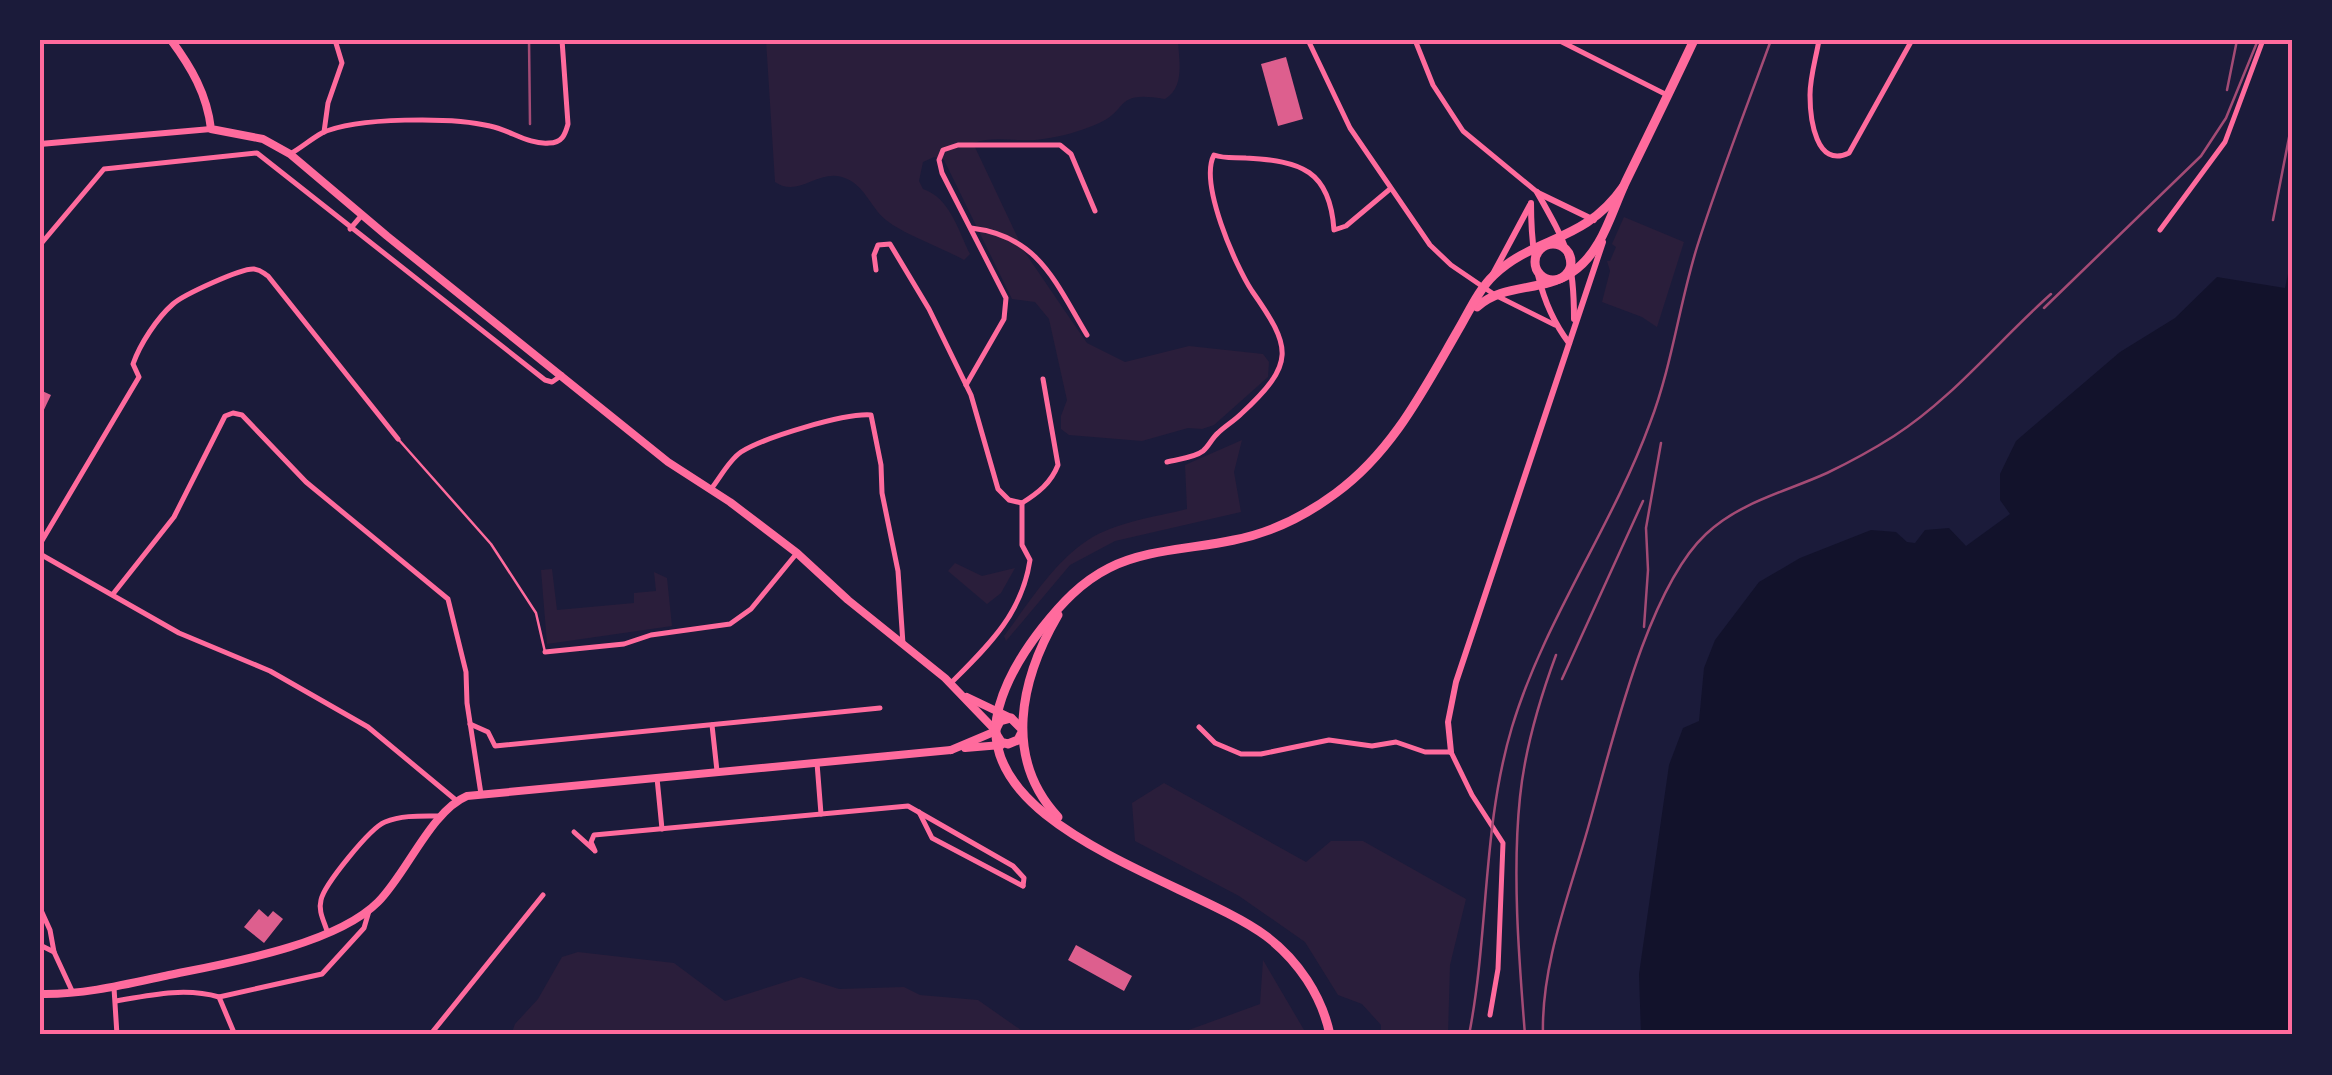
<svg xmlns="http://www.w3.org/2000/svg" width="2332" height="1075" viewBox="0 0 2332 1075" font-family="Literata,serif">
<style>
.green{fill:#2a1e3b}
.water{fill:#12122b}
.building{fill:#dd5f8e}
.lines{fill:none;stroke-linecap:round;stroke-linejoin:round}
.service{stroke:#ff6b9d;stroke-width:2.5}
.minor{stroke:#ff6b9d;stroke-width:5}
.tertiary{stroke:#ff6b9d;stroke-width:6}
.secondary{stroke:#ff6b9d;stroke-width:8}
.primary{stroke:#ff6b9d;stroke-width:9}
.rail{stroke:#a44b75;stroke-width:2.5}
.neatline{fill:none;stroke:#ff6b9d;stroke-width:4}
</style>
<rect width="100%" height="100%" fill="#1b1b3a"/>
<g class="green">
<path d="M766,40H1178C1179,61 1185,87 1165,99C1112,90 1131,110 1097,124C1081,131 1060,137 1043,139C1020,143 996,135 973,143L1024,251L1069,317L1087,343L1125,362L1189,346L1263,354L1269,362L1268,377L1214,425L1202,429L1188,428L1142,441L1069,435L1061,429V416L1067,400L1049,319L1035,302L1012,299L944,160L934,157L923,162L919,181L923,189C950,198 958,230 970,254L964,260C943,248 903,234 886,220C869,206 865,184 842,177C817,170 798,198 775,182Z"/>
<path d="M1624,217L1684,242L1657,327L1642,317L1602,302L1610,271L1607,261H1610L1616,247L1612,244Z"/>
<path d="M1242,440L1234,472L1241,512L1115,541L1070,565L1006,641L1004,636C1029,603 1053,563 1088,540C1115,522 1156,517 1187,509L1185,465Z"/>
<path d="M955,563L982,576L1015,568L1001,593L987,604L948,571Z"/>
<path d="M552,569L557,610L634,603V593L656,591L654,572L667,578L672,626L547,644L541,570Z"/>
<path d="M1164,783L1306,862L1331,841H1363L1466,899L1450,965L1448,1035H1381V1025L1362,1004L1338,995L1305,942L1239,896L1135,841L1132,803Z"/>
<path d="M578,952L674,963L725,1001L801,977L839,989L904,987L920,995L978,1000L1028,1035H511L515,1024L538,999L562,957Z"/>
<path d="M1263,960L1307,1035H1175L1260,1004Z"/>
</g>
<path class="water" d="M2292,255V1035H1641L1639,974L1669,765L1683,728L1699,721L1704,668L1715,640L1759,582L1800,558L1871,530L1896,532L1907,542L1915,543L1925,530L1949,528L1966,546L2010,514L2000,500V474L2016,441L2120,352L2175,318L2217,277L2285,288Z"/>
<g class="building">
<path d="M1286,57L1303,119L1278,126L1261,64Z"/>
<path d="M40,390L51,395L40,418Z"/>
<path d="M259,909L268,917L273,911L283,919L264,943L244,927Z"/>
<path d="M1076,945L1132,976L1124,991L1068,960Z"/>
</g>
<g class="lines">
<path class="service" d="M399,440L491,544L536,613L545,652"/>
<g class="minor">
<path d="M1308,40L1350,128L1430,245L1451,265L1495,295L1555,325"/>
<path d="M1415,40L1433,85L1463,131L1537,192"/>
<path d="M1558,40L1667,95"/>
<path d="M1819,40C1816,58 1810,77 1810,95C1810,119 1816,169 1849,153L1912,40"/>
<path d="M324,132L328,103L342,63L335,40"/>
<path d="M290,154C301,148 311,139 322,133C356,117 453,117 490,126C510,130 529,145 549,143C562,143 565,135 568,124L562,40"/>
<path d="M971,228C1039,236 1055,282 1087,335"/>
<path d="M350,229L362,215"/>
<path d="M2160,230L2225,142L2263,40"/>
<path d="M40,245L104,169L257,153L545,380L552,382L562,375"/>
<path d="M876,270L874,255L878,245L890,244L929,309L971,395L998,489L1009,500L1022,503"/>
<path d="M966,385L1004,319L1006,298L942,173L939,160L943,150L958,145H1060L1071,154L1095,211"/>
<path d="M1167,462C1178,459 1194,458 1203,451C1209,446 1212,438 1218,433C1225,426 1234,421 1241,414C1296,363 1292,348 1252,291C1235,265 1199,183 1214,155C1225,159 1235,157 1246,158C1301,161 1330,170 1334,230L1346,226L1390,189"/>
<path d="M711,489C720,478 729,460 741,452C765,437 845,413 871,415L881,465L882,493L898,571L903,644"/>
<path d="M1022,503C1038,493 1051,483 1058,465L1043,379"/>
<path d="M40,544L139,377L133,364C140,344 157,318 173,304C183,295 241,268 254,269C261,270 262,272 268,276L398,439"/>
<path d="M40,554L179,633L270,671L368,727L457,801"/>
<path d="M113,594L174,517L225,416L233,413L242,415L306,482L448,599L466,672L467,703L481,794"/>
<path d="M545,652L624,644L651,635L730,624L751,609L797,553"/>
<path d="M951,683C988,646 1022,614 1030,560L1022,545V503"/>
<path d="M470,724L488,732L495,746L880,708"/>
<path d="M712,725L717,771"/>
<path d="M1199,727L1215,743L1241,754H1261L1329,740L1372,746L1396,742L1425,752H1451L1472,795L1503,843L1498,969L1490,1015"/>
<path d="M817,763L821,814"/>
<path d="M657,778L662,829"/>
<path d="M919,812L932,838L1023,886"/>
<path d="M574,832L594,850"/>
<path d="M595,851L591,842L594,835L908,806L1013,866L1024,878L1023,886"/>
<path d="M40,908L50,930L54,952L73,993"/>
<path d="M327,931C324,921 318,911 321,900C324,885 370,828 385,822C402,815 421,816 439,816"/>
<path d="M40,945L54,952"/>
<path d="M114,988L117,1035"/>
<path d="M219,997L322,974L364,928L369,911"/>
<path d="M116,1001C150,995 185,987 219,997L235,1035"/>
<path d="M430,1035L543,895"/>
</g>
<g class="tertiary">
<path d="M40,144L211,129"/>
<path d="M1537,192C1567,245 1574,257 1574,319"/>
<path d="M1538,193L1594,220"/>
<path d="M1531,203C1531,253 1538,302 1569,343"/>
<path d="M1493,274L1530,205"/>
<path d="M1451,752L1448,722L1456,682L1603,242"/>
</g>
<g class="secondary">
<path d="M171,40C191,67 207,94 211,129L263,139L290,154L387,236L668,462L730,502L797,553L848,600L945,678L996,731L951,750"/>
<path d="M967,697L1011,718"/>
<path d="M965,748L1001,745"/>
<path d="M40,994C84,995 127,984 169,975C228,963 335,945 378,902C407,873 431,811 467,796L951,750"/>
</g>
<g class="primary">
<circle cx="1553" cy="262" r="18"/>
<path d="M1477,307C1503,283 1542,292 1571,273C1603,252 1611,212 1626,181C1649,134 1672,87 1694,40"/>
<path d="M1058,615C1020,680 1003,758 1058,817"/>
<path d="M996,729L1000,721L1011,718L1021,728"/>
<path d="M996,734L1001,742L1008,744L1018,740L1021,734"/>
<path d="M1330,1035C1322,996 1298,960 1266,936C1194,882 966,827 999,707C1007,678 1024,651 1042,628C1061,604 1081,582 1109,568C1146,549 1193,549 1234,540C1271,533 1305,516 1336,493C1392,452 1423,391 1457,332C1468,314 1478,290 1494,275C1535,236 1584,243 1623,187"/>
</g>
<g class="rail">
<path d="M529,40L530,124"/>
<path d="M2227,90L2237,40"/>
<path d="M2273,220L2292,122"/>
<path d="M2044,308L2201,156L2226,118L2258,40"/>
<path d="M1644,627L1648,570L1646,528L1661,443"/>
<path d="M1562,679L1643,501"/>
<path d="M1469,1035C1489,933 1482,827 1512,727C1544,621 1612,527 1650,423C1672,366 1679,305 1697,247C1719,177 1746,109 1771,40"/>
<path d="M1525,1035C1519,959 1512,873 1520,797C1525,748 1539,701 1556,655"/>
<path d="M1543,1035C1541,965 1569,895 1588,828C1611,748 1646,590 1706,534C1740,502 1785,492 1827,473C1850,462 1872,450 1894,436C1953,398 1999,340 2051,294"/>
</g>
</g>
<rect width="2332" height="1075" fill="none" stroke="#1b1b3a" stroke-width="85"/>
<rect x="42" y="42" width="2248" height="990" class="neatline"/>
</svg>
